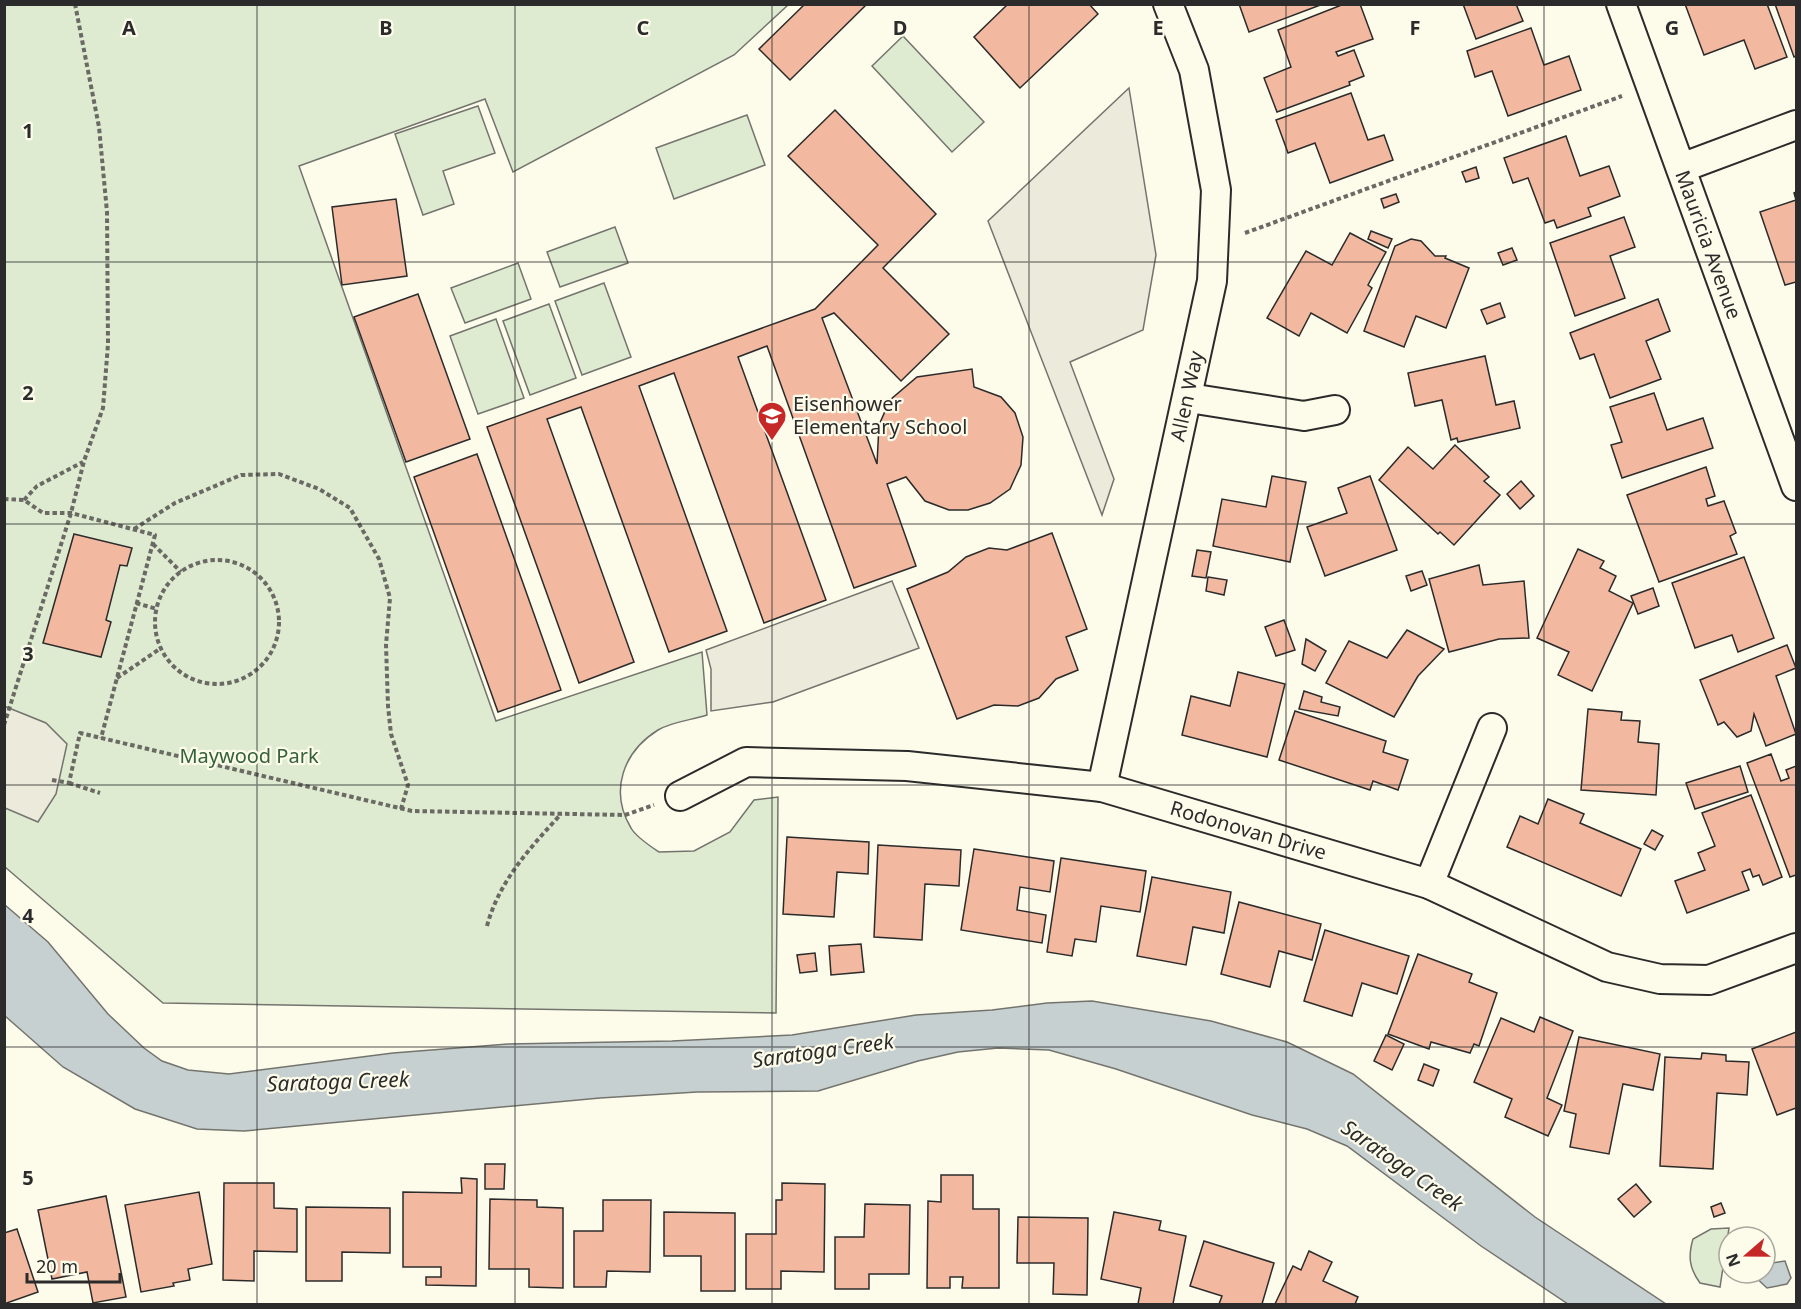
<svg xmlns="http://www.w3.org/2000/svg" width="1801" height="1309" viewBox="0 0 1801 1309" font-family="'Noto Sans',sans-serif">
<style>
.green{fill:#deebd1;stroke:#74746e;stroke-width:1.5}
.parking{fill:#eceadb;stroke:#74746e;stroke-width:1.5}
.water{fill:#c7d0d0;stroke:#74746e;stroke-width:1.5}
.building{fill:#f2b8a0;stroke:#2b2b2b;stroke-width:1.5}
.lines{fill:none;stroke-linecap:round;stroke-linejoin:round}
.minor-casing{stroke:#2b2b2b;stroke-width:32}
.path{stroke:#6a6964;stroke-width:4;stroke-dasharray:4.5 3;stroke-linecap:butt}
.minor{stroke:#fdfbea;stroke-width:28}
.grid{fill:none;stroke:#2b2b2b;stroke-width:1.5;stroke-opacity:0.55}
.labels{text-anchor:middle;stroke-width:4.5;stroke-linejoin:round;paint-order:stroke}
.street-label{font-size:20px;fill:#2b2b2b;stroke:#fdfbea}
.poi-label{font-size:20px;fill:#2b2b2b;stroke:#fdfbea;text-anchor:start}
.park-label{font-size:20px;fill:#34623c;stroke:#fdfbea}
.water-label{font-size:21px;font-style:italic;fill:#2b2b2b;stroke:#fdfbea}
.grid-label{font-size:20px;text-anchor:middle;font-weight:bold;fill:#2b2b2b;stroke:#fdfbea;stroke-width:4.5;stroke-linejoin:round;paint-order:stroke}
</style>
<rect width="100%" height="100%" fill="#fdfbea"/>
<g class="green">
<path d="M5,5H788L734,55L513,172L485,99L299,166L496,721L702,652L707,715C692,720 671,722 658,730C623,752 609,791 631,828C636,837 650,846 659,852L694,851L730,832L754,800L778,797L776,1013L163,1003L5,867Z"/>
<path d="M903,36L984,122L952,152L872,66Z"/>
<path d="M478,106L495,153L443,171L454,204L423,215L395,134Z"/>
<path d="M747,115L765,165L674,199L656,148Z"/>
<path d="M615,227L628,263L560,287L547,252Z"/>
<path d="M518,263L531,299L465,323L451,288Z"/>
<path d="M604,283L631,357L582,375L555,301Z"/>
<path d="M549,304L576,378L530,395L503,321Z"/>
<path d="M496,319L524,398L478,414L450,336Z"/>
<path d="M1711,1229L1729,1228L1720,1287L1700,1283C1689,1268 1688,1256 1693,1239Z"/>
</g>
<g class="parking">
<path d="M1129,88L1156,255L1143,330L1070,362L1114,479L1102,515L988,221Z"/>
<path d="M892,581L919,648L773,702L711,711V669L706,650Z"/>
<path d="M4,706L46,723L67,744L56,794L38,822L5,808Z"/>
</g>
<g class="water">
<path d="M5,905L48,942L108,1014L144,1048L162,1061L188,1070L229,1074L393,1053L508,1044L672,1041L792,1035L916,1015L992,1010L1047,1003L1092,1001L1211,1021L1287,1042L1353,1074L1535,1217L1666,1304H1568L1481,1246L1347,1146L1307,1129L1252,1115L1116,1069L1049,1050L998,1048L958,1052L918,1061L818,1091L697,1092L600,1098L244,1131L197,1129L135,1109L63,1067L5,1016Z"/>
<path d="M1765,1257L1772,1263L1785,1261L1791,1278L1787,1284L1767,1288L1751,1273H1765Z"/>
</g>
<g class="building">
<path d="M805,4H867L790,80L759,49Z"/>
<path d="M1008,4H1089L1098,14L1020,88L974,37Z"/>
<path d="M1239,4H1323L1249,32Z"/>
<path d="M1344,4H1360L1373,39L1336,52L1338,56L1354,50L1364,76L1349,82L1350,85L1277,112L1264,78L1291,67L1278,30Z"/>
<path d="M1463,4H1516L1523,21L1476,39Z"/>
<path d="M1685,4H1767L1787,57L1755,69L1744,40L1704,55Z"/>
<path d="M1775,4H1796V56L1794,57Z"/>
<path d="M1531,28L1544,65L1569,56L1581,90L1508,116L1492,71L1475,77L1467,51Z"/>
<path d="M1351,93L1368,140L1384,135L1393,160L1330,183L1315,143L1288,153L1276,120Z"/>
<path d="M835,110L936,214L883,268L949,334L901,381L834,313L822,318L877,464L879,425L890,400L917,377L972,369L974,387L1001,397L1015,413L1023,437L1021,465L1010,489L990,503L968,510H949L925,501L906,477L887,484L916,566L854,588L767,346L738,357L826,600L764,623L674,373L639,386L727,631L669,652L581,407L547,419L634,662L579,683L487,427L815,309L878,245L788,156Z"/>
<path d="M1566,136L1580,176L1609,166L1620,196L1588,208L1591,216L1557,228L1554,220L1545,223L1528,178L1513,183L1504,158Z"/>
<path d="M1476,167L1479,178L1466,182L1462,172Z"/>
<path d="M1796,192V282L1785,285L1760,212L1796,200L1794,193Z"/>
<path d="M1396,194L1399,202L1384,208L1381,199Z"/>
<path d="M396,199L407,276L342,285L332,207Z"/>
<path d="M1624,217L1635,247L1610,256L1625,298L1575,316L1550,243Z"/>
<path d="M1371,231L1392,239L1388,248L1368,239Z"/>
<path d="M1350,233L1386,252L1368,285L1372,288L1347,333L1311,313L1299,336L1267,318L1306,251L1332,265Z"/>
<path d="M1411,239L1421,241L1435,256H1446L1445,258L1469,268L1446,328L1416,316L1404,347L1364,331L1395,246Z"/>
<path d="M1512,248L1517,260L1503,265L1498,253Z"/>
<path d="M418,294L470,439L406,462L354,317Z"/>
<path d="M1658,299L1670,331L1646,341L1661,379L1610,398L1594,354L1580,359L1570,333Z"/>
<path d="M1500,303L1505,317L1487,324L1481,310Z"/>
<path d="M1485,356L1496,405L1514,401L1520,428L1458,442L1457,438L1451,440L1442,400L1415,406L1408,373Z"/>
<path d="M1654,393L1667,430L1703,418L1713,448L1622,478L1611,445L1622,442L1610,407Z"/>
<path d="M1455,445L1489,477L1484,481L1500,495L1454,545L1440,532L1438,534L1379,480L1408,447L1433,469Z"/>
<path d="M477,454L561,690L498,712L414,477Z"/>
<path d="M1706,467L1715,496L1706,499L1708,506L1724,501L1736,533L1730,536L1737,554L1659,582L1627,495Z"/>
<path d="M1272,476L1306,482L1290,562L1213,546L1222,499L1266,507Z"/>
<path d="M1370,476L1397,550L1325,576L1307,527L1347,513L1338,488Z"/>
<path d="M1521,481L1534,496L1520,509L1507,494Z"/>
<path d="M1052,533L1087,629L1066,637L1078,670L1056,679L1039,698L1018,706L994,705L957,719L907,589L948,572L966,557L989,548L1007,550Z"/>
<path d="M74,534L132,548L127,566L120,565L106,620L111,622L101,657L43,643Z"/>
<path d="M1578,549L1604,561L1600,568L1616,576L1609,591L1633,603L1592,691L1558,675L1569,652L1537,638Z"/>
<path d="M1197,550L1211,552L1206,578L1192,576Z"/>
<path d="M1744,557L1774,638L1738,652L1732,635L1695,648L1672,583Z"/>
<path d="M1479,565L1483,585L1524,581L1529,638L1499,639L1449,652L1429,579Z"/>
<path d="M1422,571L1427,585L1411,591L1406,576Z"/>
<path d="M1208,577L1227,580L1224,595L1206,591Z"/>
<path d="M1653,588L1659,606L1638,614L1631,596Z"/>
<path d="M1284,620L1295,650L1276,656L1265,627Z"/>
<path d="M1407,630L1444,649L1418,676L1394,717L1326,683L1349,641L1387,658Z"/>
<path d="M1306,639L1326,651L1315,671L1302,664Z"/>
<path d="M1787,645L1796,668L1776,676L1796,734L1766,746L1754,714L1751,731L1737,737L1724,722L1718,725L1700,680Z"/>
<path d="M1238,672L1285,684L1267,757L1182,735L1191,696L1230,706Z"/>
<path d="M1304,691L1322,697L1321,702L1340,707L1338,716L1299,709Z"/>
<path d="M1588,709L1622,712L1621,720L1640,721L1638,742L1659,744L1656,795L1581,790Z"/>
<path d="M1295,711L1386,741L1383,752L1408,760L1398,790L1373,781L1370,790L1279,760Z"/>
<path d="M1771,754L1781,781L1789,778L1786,770L1796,766V875L1790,877L1747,763Z"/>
<path d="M1740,766L1748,792L1695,809L1686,783Z"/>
<path d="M1751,795L1782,877L1763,885L1759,875L1753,877L1750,869L1742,872L1749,890L1687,913L1675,881L1705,870L1698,853L1715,846L1702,813Z"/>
<path d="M1548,799L1584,814L1580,823L1641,849L1621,896L1507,847L1520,816L1538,824Z"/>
<path d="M1652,830L1663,836L1655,850L1644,844Z"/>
<path d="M787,837L869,842L868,874L837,872L834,917L783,914Z"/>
<path d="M878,845L961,850L959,886L925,884L922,940L874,937Z"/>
<path d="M974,849L1054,861L1050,892L1020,887L1017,910L1046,915L1042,943L961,930Z"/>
<path d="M1061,858L1146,871L1140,912L1101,906L1096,942L1075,939L1072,956L1047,952Z"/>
<path d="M1152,877L1231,892L1224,933L1193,927L1186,965L1137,956Z"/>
<path d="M1239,902L1321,924L1312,960L1279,951L1270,987L1221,974Z"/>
<path d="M1325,930L1409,956L1397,994L1362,983L1352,1016L1304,1001Z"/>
<path d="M861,944L864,972L831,975L829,946Z"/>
<path d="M815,953L817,971L800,973L797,955Z"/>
<path d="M1418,954L1472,974L1469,982L1497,993L1479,1046L1474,1044L1470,1053L1431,1042L1429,1049L1388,1034Z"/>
<path d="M1540,1017L1573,1031L1547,1098L1562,1105L1548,1136L1505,1117L1512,1099L1474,1082L1501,1018L1534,1032Z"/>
<path d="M1796,1032V1108L1777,1115L1752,1049Z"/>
<path d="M1386,1035L1404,1044L1392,1070L1374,1061Z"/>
<path d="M1579,1037L1660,1054L1653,1090L1623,1084L1609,1154L1570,1147L1576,1114L1564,1111Z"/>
<path d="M1702,1053L1726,1055V1061L1749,1062L1747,1095L1717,1093L1713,1169L1660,1166L1665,1057L1701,1059Z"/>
<path d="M1424,1064L1439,1070L1433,1086L1418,1080Z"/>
<path d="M485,1164H505L504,1189H485Z"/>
<path d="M941,1175H973V1209H999V1288H962L963,1277H950V1288H927L928,1201L941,1202Z"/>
<path d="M461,1178L477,1179L476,1286L426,1285V1277H441V1267H403V1192L462,1193Z"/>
<path d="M224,1183H274V1208L297,1209V1252L254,1251V1281L223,1280Z"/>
<path d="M782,1183L825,1184L824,1272L781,1271V1289H746V1234H776V1200H782Z"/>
<path d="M1636,1184L1651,1202L1634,1217L1618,1199Z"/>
<path d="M199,1192L212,1264L188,1269L190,1280L173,1283L174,1286L141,1292L125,1205Z"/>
<path d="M106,1196L126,1297L93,1303L87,1272L52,1279L38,1210Z"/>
<path d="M490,1199L537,1200V1207L563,1208V1288L529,1287V1269H489Z"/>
<path d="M603,1200H651L650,1272L607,1271L606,1287H574V1231H603Z"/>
<path d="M1721,1203L1725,1213L1714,1217L1711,1207Z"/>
<path d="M865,1204L910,1205L909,1274H869V1289H835V1237H864Z"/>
<path d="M306,1207L390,1208V1253L342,1252V1281H306Z"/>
<path d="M664,1212L735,1213V1291H701V1256H664Z"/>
<path d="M1114,1212L1161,1221L1159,1230L1186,1236L1173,1304H1138L1141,1288L1101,1279Z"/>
<path d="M1018,1217L1088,1218L1087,1295L1053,1294L1054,1263H1017Z"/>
<path d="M17,1229L38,1292L4,1304V1233Z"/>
<path d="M1204,1241L1274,1263L1262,1304H1219L1222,1296L1190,1286Z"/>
<path d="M1309,1251L1332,1262L1323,1281L1358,1297L1355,1304H1275L1293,1266L1301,1270Z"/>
</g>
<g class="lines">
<g class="minor-casing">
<g id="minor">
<path id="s1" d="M1621,4L1796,486"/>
<path d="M1681,168L1796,125"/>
<path d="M1189,398L1304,416L1335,410"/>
<path id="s2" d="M1102,787L1212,281L1216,190L1194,70L1168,4"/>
<path id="s3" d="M680,796L746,762L907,766L1102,787L1429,884L1607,967L1660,979L1709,980L1796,948"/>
<path d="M1429,884L1492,728"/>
</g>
</g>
<g class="path">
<path d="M1245,233L1622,96"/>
<path d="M4,499L24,500L43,513H71L155,535L101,738"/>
<path d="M24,500L37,486L83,462"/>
<path d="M134,529L175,503L241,475L279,474L319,489L350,508L379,559L390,598L386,645L388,706L391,734L408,785L401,809"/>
<path d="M153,544L181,572"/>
<circle cx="217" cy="622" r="62"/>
<path d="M136,603L157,609"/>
<path d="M117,678L161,648"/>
<path d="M4,725L71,513L84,461L103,408L108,344L107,212L99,127L75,4"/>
<path d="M52,780L69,783L80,733L412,811L625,815L654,805"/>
<path d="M69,783L100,793"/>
<path d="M487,926C499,881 530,848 561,814"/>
</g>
<use href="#minor" class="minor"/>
</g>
<path class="grid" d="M257,4V1304M515,4V1304M772,4V1304M1029,4V1304M1286,4V1304M1544,4V1304M4,262H1796M4,524H1796M4,785H1796M4,1047H1796"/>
<defs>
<g id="school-pin" transform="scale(1.5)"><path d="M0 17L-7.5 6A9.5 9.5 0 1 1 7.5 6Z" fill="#c62828" stroke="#fdfbea"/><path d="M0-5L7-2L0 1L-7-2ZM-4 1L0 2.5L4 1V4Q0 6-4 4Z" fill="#fff"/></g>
</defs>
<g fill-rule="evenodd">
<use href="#school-pin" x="772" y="416"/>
</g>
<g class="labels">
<g class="street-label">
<text dy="7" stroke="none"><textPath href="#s1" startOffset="256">Mauricia Avenue</textPath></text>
<text dy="7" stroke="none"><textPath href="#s2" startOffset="400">Allen Way</textPath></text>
<text dy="7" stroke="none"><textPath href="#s3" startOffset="584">Rodonovan Drive</textPath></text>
</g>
<g class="poi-label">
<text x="793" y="411">Eisenhower<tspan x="793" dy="23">Elementary School</tspan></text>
</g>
<g class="park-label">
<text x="249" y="763">Maywood Park</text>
</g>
<g class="water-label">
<text transform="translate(823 1051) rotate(-8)" y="7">Saratoga Creek</text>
<text transform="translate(338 1082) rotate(-2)" y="7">Saratoga Creek</text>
<text transform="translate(1402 1166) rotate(35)" y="7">Saratoga Creek</text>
</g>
</g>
<g class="grid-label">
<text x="129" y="35">A</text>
<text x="386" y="35">B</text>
<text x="643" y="35">C</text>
<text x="900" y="35">D</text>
<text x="1158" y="35">E</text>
<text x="1415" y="35">F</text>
<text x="1672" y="35">G</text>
<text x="28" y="138">1</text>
<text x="28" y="400">2</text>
<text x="28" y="661">3</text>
<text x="28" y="923">4</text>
<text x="28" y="1185">5</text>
</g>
<rect width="1801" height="1309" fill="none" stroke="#2b2b2b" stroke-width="12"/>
<g transform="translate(1747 1255) rotate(250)"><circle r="28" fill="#fdfbea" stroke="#a9a89e" stroke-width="1.5"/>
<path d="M0-4.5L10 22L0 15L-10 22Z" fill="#c62828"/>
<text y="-9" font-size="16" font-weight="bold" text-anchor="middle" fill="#2b2b2b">N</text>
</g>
<path d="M27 1273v9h93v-9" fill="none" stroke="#2b2b2b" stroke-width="3"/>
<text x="36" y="1273" font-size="18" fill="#2b2b2b" stroke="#fdfbea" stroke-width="4.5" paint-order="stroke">20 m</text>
</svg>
